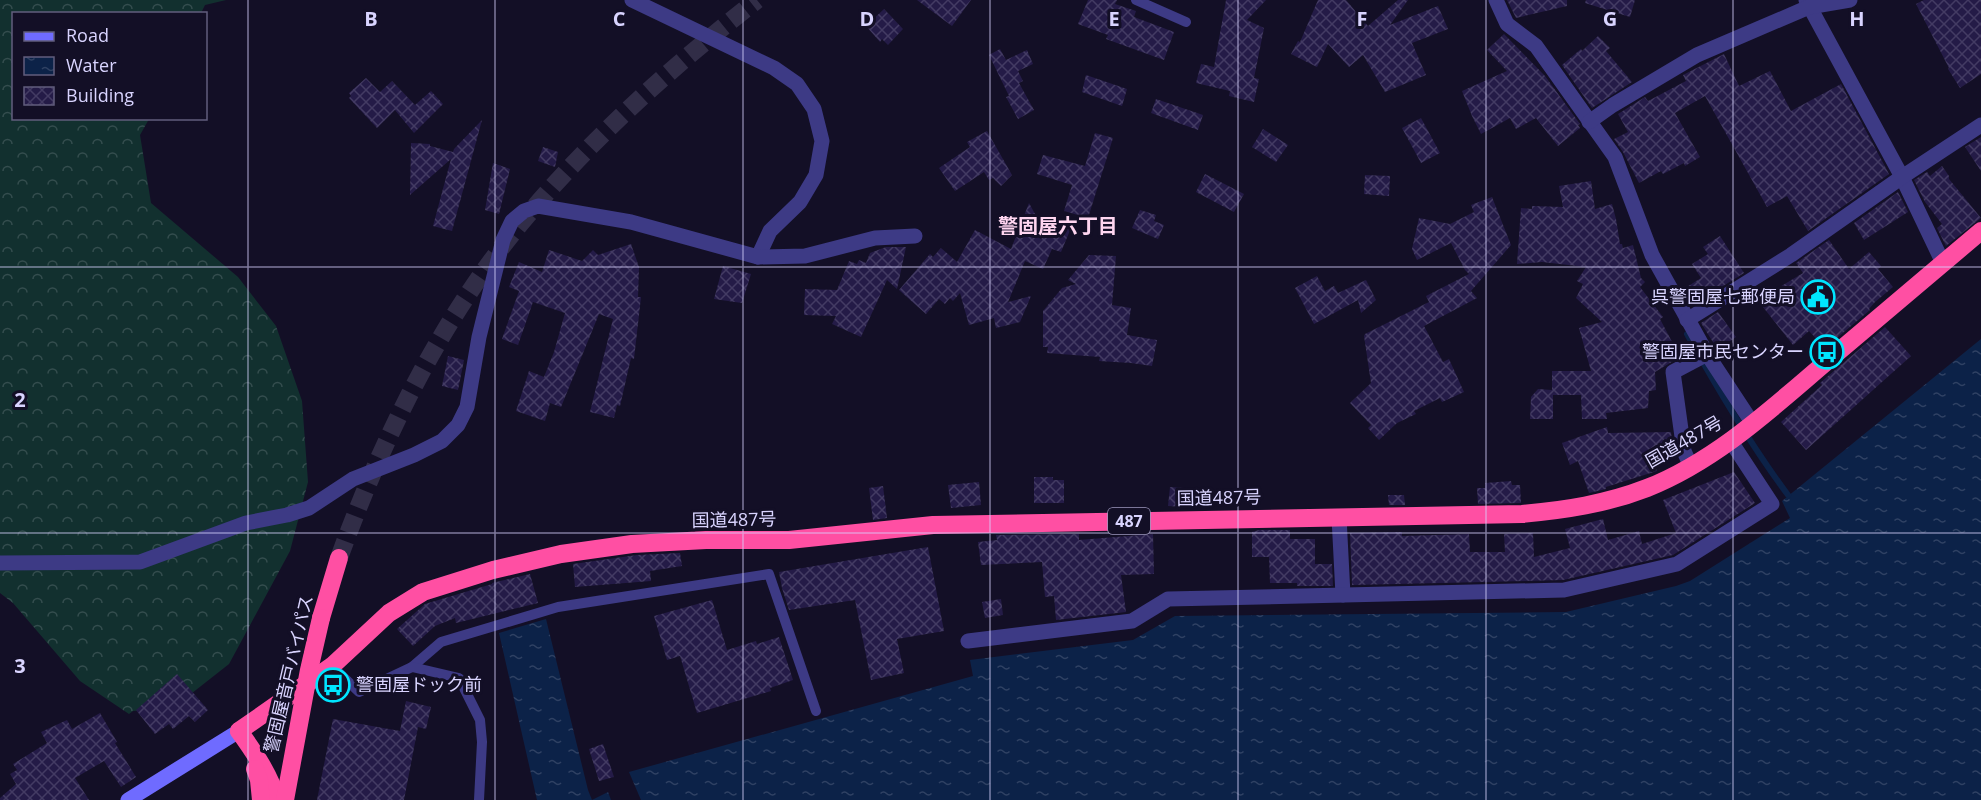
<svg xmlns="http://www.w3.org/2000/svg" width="1981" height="800" viewBox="0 0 1981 800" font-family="'Open Sans','Noto Sans JP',sans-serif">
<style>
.forest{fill:url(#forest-crowns)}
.water{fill:url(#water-ripples)}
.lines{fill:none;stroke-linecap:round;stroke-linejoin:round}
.stream{stroke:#0c2248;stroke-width:6}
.building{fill:url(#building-cross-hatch)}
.highway-tunnel{stroke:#312d47;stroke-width:18;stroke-dasharray:18 9;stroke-linecap:butt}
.lane{stroke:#3d3a85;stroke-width:10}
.street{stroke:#3d3a85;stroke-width:15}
.secondary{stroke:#6f6bff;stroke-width:15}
.highway{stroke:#ff4fa3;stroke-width:18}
.highway-bridge{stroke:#ff4fa3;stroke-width:18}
.grid{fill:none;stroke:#d9d4ff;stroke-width:1.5;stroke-opacity:0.55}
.labels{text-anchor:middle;stroke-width:6;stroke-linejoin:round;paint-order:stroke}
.shield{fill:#130f26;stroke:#9e99be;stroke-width:1.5}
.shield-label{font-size:16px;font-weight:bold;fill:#d9d4ff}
.poi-label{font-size:18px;fill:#d9d4ff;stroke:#130f26;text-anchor:end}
.street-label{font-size:18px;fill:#d9d4ff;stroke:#130f26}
.neighbourhood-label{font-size:20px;font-weight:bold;fill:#ffd6f0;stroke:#130f26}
.grid-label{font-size:20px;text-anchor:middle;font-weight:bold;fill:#d9d4ff;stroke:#130f26;stroke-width:6;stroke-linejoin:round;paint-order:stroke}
</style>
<defs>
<pattern id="forest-crowns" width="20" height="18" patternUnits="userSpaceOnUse" patternTransform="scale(1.5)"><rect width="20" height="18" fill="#12302f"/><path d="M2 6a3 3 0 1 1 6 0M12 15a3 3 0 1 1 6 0" fill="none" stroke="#344d4e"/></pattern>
<pattern id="water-ripples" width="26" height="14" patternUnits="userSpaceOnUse" patternTransform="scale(1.5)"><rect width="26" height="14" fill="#0c2248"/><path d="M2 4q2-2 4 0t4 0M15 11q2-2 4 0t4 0" fill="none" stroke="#2f4163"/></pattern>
<pattern id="building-cross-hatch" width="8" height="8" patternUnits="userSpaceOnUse" patternTransform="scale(1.5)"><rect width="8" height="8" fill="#241b47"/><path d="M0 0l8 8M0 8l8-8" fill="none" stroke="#433b63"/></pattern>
</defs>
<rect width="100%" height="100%" fill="#130f26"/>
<path class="forest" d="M0,0H226L205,5L201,13L14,14V118L149,119L140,135L151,203L238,277L276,326L302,401L308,482L290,551L229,664L173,708L133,711L129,714L80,681L13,603L0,593Z"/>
<g class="water">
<path d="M1981,339V800H641L629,772L973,676L970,660L1133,640L1175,616L1566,612L1676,586L1690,581L1790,518L1782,501Z"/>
<path d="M546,619L588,790L592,800L608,792L611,800H537L499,633Z"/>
</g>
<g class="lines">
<path class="stream" d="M1687,334C1718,390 1750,444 1788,495"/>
</g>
<g class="building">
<path d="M917,0H971L952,26Z"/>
<path d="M1088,0H1117L1115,4L1136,11L1134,17L1174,32L1164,60L1106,39L1108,35L1078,24Z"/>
<path d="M1226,0H1266L1247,20L1264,28L1254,78L1259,79L1254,102L1229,96L1230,91L1196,83L1201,64L1214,67Z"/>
<path d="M1318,0H1346L1368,26L1398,0H1408L1390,25L1438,6L1448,29L1412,43L1426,75L1385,92L1363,55L1349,67L1328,44L1317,67L1291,54L1298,41L1300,42Z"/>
<path d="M1507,0H1567V6L1516,18Z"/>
<path d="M1586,0H1635L1630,17L1585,3Z"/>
<path d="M1924,0H1981V74L1960,88L1948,69L1949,68L1916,4Z"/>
<path d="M884,9L903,29L888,45L882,39L880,42L866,26Z"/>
<path d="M1504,34L1545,76L1580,124L1578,125L1580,128L1558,146L1536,118L1516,129L1510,118L1481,134L1472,116L1462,91L1507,71L1487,50Z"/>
<path d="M1598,36L1610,48L1606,51L1632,82L1592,108L1562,65L1581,49L1582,51Z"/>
<path d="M1000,49L1006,60L1027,50L1033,64L1018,71L1023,81L1019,83L1034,110L1018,119L1006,97L1009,96L989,55Z"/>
<path d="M1724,54L1739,86L1770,71L1791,111L1841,84L1889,174L1808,231L1787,196L1767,207L1705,96L1675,113L1700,157L1685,166L1684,163L1663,174L1661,171L1639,183L1623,152L1614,139L1628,132L1618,114L1645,97L1648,101L1686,81L1683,75Z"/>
<path d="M1086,75L1127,89L1122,106L1082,92Z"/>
<path d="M366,78L380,92L392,81L415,105L431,91L443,104L414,133L395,110L377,128L349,98L351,96L349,93Z"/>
<path d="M1156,99L1203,115L1198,130L1151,113Z"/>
<path d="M1421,118L1440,153L1421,163L1402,128Z"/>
<path d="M482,120L452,231L433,226L451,159L410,195L411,143L430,144V146L453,152L454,149Z"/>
<path d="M1263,129L1288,145L1276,162L1252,147Z"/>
<path d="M987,131L1012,175L1001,186L993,178L989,180L984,172L955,191L939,168L970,147L967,142Z"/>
<path d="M1095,133L1113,138L1088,218L1064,211L1072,185L1037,174L1043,155L1085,166Z"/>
<path d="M1981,137V171L1965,147Z"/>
<path d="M543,147L558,152L555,167L538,161Z"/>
<path d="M493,163L510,169L499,214L485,210Z"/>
<path d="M1942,166L1949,176V179L1981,218L1946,246L1937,228L1942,224L1925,202L1914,180L1927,172L1930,176Z"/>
<path d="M1205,174L1244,194L1234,212L1196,192Z"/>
<path d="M1365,175L1390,176L1389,196L1364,194Z"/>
<path d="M1591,181L1595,209L1612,204L1616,219L1620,244H1622L1623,248L1633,245L1641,278L1645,282L1640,287L1663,317L1660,319L1680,357L1655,372L1656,390L1649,391L1648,408L1606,413L1607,419H1582L1581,395H1553V419H1530L1531,397L1538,389L1552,390V371H1591L1579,328L1602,322L1576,298L1583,284L1577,281L1586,267L1542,262L1517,264L1521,208L1532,209V206L1563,207L1559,186Z"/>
<path d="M1898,192L1908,212L1864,240L1854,223Z"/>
<path d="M1492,197L1511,245L1471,291L1477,298L1424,326L1443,362L1449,359L1464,392L1442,402L1440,398L1414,411L1416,414L1397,423L1379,440L1368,428L1371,425L1350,403L1371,383L1364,336L1365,334L1429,302L1426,296L1469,274L1465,270L1451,243L1417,260L1412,249L1419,218L1450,224L1474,212L1471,205Z"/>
<path d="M1029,203L1035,214L1071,228L1061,252L1052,249L1043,269L1025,261L1008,302L1031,296L1020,322L996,328L994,318L969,325L960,293L953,301L950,298L945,304L939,299L926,314L899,290L930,254L933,257L941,248L957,262L975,230L1011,249Z"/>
<path d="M1140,210L1156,215L1154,221L1164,225L1158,239L1132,228Z"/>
<path d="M1720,236L1744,273L1691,306L1682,290L1701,278L1692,264L1708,254L1703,247Z"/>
<path d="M1829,240L1849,269L1869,252L1881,266L1878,269L1893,287L1875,302L1869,309L1870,310L1825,348L1809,331L1793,345L1759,302L1778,288L1803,273L1796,263Z"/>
<path d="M631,244L639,267L638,297H641L634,359L631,358L620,406L617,405L614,418L590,412L613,319L599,314L561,407L550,403L545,421L516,411L529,371L544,377L554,352L565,313L533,302L518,345L502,339L519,291L509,287L519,262L542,272L549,250L582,261L593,250L598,255Z"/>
<path d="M886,247H906L897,289L887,280L861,337L832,324L836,316L804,315L805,289L837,290L849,261L857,264L859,260L866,263L870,253Z"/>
<path d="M1089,255L1116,256L1112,305L1131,308L1127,335L1157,340L1152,366L1131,363L1099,361L1100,357L1047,353L1048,347H1043V311L1062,288L1076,284L1068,280Z"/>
<path d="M723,266L751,274L742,303L714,299Z"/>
<path d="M1317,276L1325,291L1334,286L1338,293L1366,280L1376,300L1361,313L1358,300L1314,324L1295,288Z"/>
<path d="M1718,312L1736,337L1722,347H1716L1701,323Z"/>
<path d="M1885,327L1911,356L1806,450L1781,422L1822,385L1820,383Z"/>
<path d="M448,356L464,360L458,390L442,386Z"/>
<path d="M1607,427L1608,433L1671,432L1673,449L1650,450L1657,471L1606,487V489L1589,493L1578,461L1570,465L1562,443Z"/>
<path d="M1734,472L1755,503L1673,555L1563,580L1352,585L1350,533L1402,532V536L1469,534L1470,552H1505L1504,534L1533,533L1534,557L1570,548L1565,529L1603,519L1608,540L1639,531L1642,544L1676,533L1663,500Z"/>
<path d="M1034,477H1053V480H1064V503H1034Z"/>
<path d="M1511,481L1512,485H1520L1521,503L1478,504L1477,488H1485V483Z"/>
<path d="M979,482L981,505L951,508L948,485Z"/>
<path d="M883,486L887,518L873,520L869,488Z"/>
<path d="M1170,487L1184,488L1183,507L1168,506Z"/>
<path d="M1388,495H1404L1405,505H1389Z"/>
<path d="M1259,530H1290V539H1315V564H1332L1333,586H1297V583H1270L1269,557H1252V532Z"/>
<path d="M1079,534V540L1153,534L1154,574L1121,575L1126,612L1056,620L1054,596L1045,597L1042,562L981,565L978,542L997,540L996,535Z"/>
<path d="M928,547L944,631L897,639L904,673L871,680L855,600L789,610L782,588L779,572Z"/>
<path d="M680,553L682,566L650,571L651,581L575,587L573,564L637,555Z"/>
<path d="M530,574L538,603L456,623L455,618L435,626L413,646L397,629L425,604L492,584V583Z"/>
<path d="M1001,599L1003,615L985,618L982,602Z"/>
<path d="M712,600L727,650L756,641L757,644L779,637L793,680L770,688L771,691L697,713L680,656L667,660L654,616Z"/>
<path d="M177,674L208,710L195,722L189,716L173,729L169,724L155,734L136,710Z"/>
<path d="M406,701L431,707L426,729L418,727L404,800H317L333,719L400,731Z"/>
<path d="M100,713L117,742L115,743L136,777L121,787L104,761L75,778L89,800H0V798L16,784L10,774L17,770L13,764L47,743L41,732L67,720L72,729Z"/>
<path d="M603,744L614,777L599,781L589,749Z"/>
</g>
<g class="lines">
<path class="highway-tunnel" d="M339,558C383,437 442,316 526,217C594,136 674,65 757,0"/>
<g class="lane">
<path d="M1136,0L1186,22"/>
<path d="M332,666L359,692L412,667L441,642L558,607L769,574L816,711"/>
<path d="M412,667L459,678L480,720L482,742L479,800"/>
</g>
<g class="street">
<path d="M632,0L774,68L797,84L814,109L822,141L816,175L800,202L770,231L758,257"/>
<path d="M1496,0L1507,24L1536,46L1615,157L1652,255L1707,354L1753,424"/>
<path d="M1806,0L1902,177L1943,263"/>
<path d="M1589,122L1613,105L1697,55L1809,7L1850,0"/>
<path d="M1687,320L1791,255L1902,177L1981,125"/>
<path d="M1691,467L1684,451L1673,372L1707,354"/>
<path d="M1339,517L1343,595"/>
<path d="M0,563L140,562L246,523L287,515L309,508L353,479L414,455L442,441L458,425L467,407L479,337L503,240L512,221L524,211L538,206L631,222L758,257L805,256L875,238L915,236"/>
<path d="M968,641L1132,621L1168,599L1564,590L1677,564L1772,504L1730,440"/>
</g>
<path class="secondary" d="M128,800L239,731"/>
<g class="highway">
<path d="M321,618L339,558"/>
<path d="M239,731L332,666L389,613L423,592L493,570L561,554L632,544L706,540H789L933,525L1522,514C1565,510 1606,504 1647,488C1715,461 1770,410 1825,363C1877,319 1929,275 1981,231"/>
<path d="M239,731C254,752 270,775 277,800"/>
<path d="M255,769L259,780L261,800"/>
</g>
<path class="highway-bridge" d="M285,800L309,670L321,618"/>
</g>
<path class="grid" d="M248,0V800M495,0V800M743,0V800M990,0V800M1238,0V800M1486,0V800M1733,0V800M0,267H1981M0,533H1981"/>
<defs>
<g id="civic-ring" transform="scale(1.725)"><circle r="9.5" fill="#130f26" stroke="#00e5ff" stroke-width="1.5"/><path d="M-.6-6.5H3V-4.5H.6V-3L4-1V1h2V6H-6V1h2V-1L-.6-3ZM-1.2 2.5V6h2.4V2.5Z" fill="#00e5ff"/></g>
<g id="bus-ring" transform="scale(1.725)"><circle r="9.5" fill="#130f26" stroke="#00e5ff" stroke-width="1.5"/><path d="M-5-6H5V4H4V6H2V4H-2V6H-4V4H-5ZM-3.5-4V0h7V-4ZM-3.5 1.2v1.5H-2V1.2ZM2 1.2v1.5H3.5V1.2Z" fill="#00e5ff"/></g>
</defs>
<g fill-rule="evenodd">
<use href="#civic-ring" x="1818" y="297"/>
<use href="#bus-ring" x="1827" y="352"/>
<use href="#bus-ring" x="333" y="685"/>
</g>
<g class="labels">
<rect class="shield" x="1108" y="508" width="42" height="26" rx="4.5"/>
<g class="shield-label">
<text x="1129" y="527">487</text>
</g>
<g class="poi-label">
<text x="1795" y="303">呉警固屋七郵便局</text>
<text x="1804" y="358">警固屋市民センター</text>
<text x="356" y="691" text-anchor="start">警固屋ドック前</text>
</g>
<g class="street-label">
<text transform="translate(1684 442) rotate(-30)" y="6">国道487号</text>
<text transform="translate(1219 498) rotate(-1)" y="6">国道487号</text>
<text transform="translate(734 520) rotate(-1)" y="6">国道487号</text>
<text transform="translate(289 674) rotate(-77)" y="6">警固屋音戸バイパス</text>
</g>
<g class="neighbourhood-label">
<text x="1058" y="233">警固屋六丁目</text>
</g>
</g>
<g class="grid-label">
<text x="371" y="26">B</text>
<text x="619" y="26">C</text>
<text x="867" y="26">D</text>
<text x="1114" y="26">E</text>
<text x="1362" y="26">F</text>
<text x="1610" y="26">G</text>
<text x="1857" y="26">H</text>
<text x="20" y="407">2</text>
<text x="20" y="673">3</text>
</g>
<rect x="12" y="12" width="195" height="108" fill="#130f26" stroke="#625e7d" stroke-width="1.5"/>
<rect x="24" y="32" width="30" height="9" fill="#6f6bff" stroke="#625e7d" stroke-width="1.5"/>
<text x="66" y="42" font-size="18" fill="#d9d4ff">Road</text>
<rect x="24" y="57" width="30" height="18" fill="url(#water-ripples)" stroke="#625e7d" stroke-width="1.5"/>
<text x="66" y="72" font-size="18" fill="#d9d4ff">Water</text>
<rect x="24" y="87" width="30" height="18" fill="url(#building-cross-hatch)" stroke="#625e7d" stroke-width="1.5"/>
<text x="66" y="102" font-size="18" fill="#d9d4ff">Building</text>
</svg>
